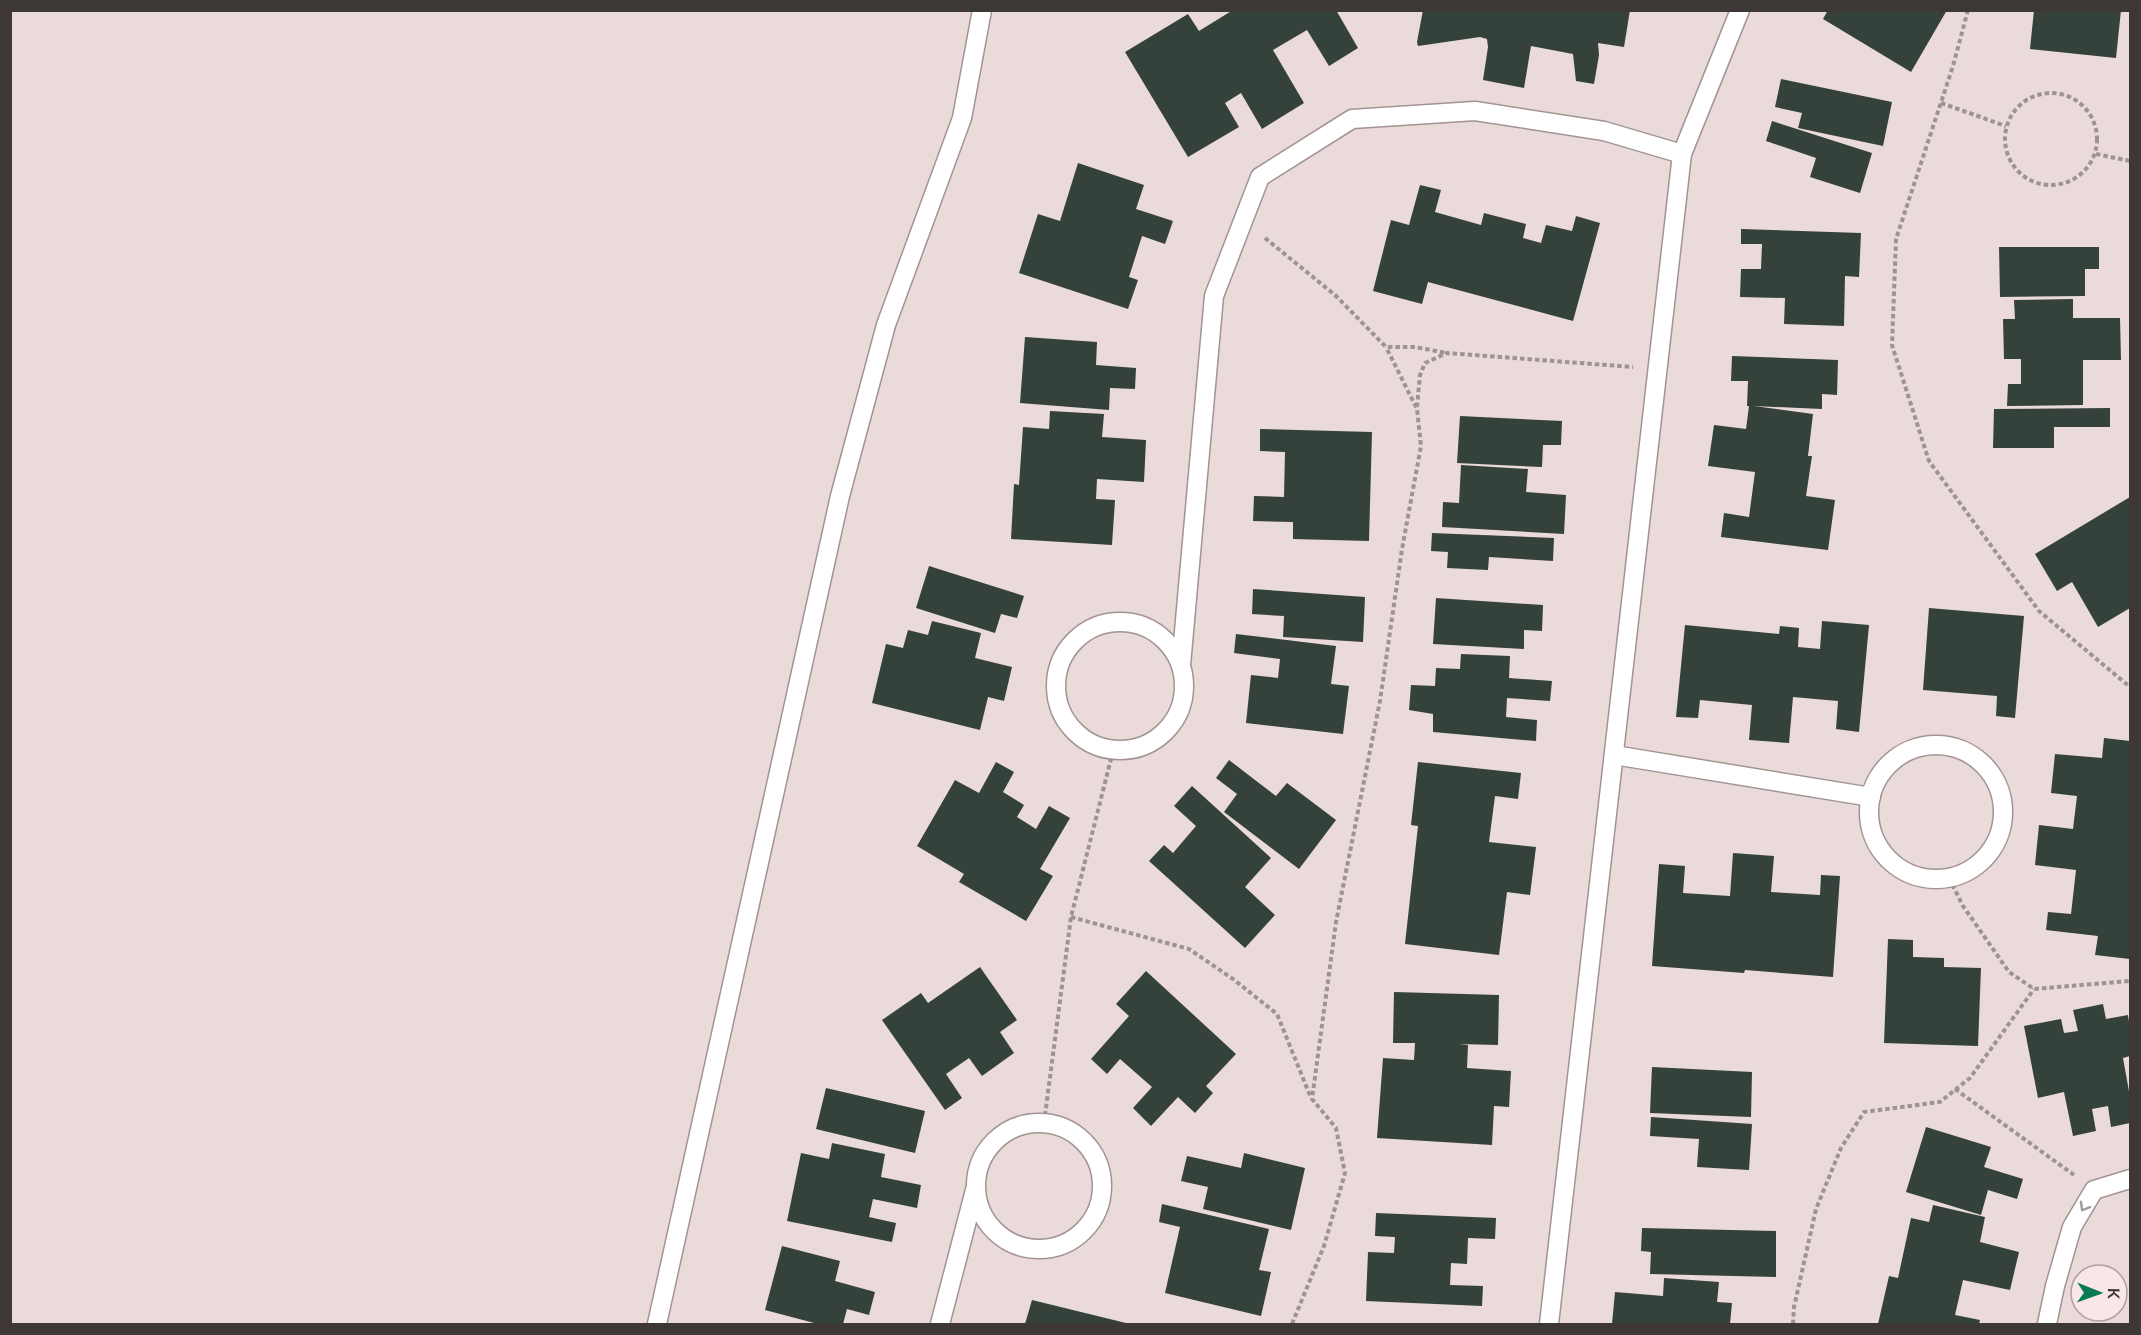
<svg xmlns="http://www.w3.org/2000/svg" width="2141" height="1335" viewBox="0 0 2141 1335" font-family="Lato,sans-serif">
<style>
.building{fill:#35413b}
.lines{fill:none;stroke-linecap:round;stroke-linejoin:round}
.service-casing{stroke:#a39393;stroke-width:21}
.path{stroke:#9f9392;stroke-width:4;stroke-dasharray:4.5 3;stroke-linecap:butt}
.service{stroke:#fff;stroke-width:18}
.oneway{stroke:#9e9b9a}
</style>
<rect width="100%" height="100%" fill="#eadad9"/>
<g class="building">
<path d="M1233,10H1336L1358,48L1329,66L1307,30L1273,50L1304,103L1262,129L1241,93L1225,103L1239,127L1188,157L1125,52L1188,14L1199,31Z"/>
<path d="M1423,10H1630L1624,47L1598,43L1599,55L1594,84L1576,81L1573,54L1531,46L1524,88L1483,80L1488,47L1487,39L1480,37L1418,46L1417,42Z"/>
<path d="M1828,10H1947L1911,72L1823,19Z"/>
<path d="M2034,10H2121L2116,58L2030,49Z"/>
<path d="M1781,79L1892,102L1883,146L1798,128L1802,113L1775,107Z"/>
<path d="M1772,121L1872,153L1860,193L1810,177L1816,158L1766,141Z"/>
<path d="M1078,163L1144,185L1136,209L1173,221L1165,244L1142,236L1129,277L1138,280L1128,309L1019,273L1038,214L1060,221Z"/>
<path d="M1420,185L1441,190L1435,212L1481,225L1484,213L1526,224L1523,238L1541,243L1546,225L1572,231L1576,216L1600,223L1573,321L1428,282L1422,304L1373,291L1391,220L1409,225Z"/>
<path d="M1741,229L1861,233L1859,277L1845,276L1844,326L1784,324L1785,298L1740,297L1741,269H1761L1762,244H1741Z"/>
<path d="M1999,247H2099V269H2085V296L2000,297Z"/>
<path d="M2073,299V318H2120L2121,360H2083V405L2007,406L2008,384H2021V359H2004L2003,319H2015L2014,300Z"/>
<path d="M1025,337L1097,342L1096,365L1136,368L1135,389L1110,388L1109,410L1020,403Z"/>
<path d="M1732,356L1838,360L1837,395L1822,394V409L1754,406L1813,414L1808,456H1812L1806,496L1835,500L1828,550L1721,537L1724,513L1749,517L1755,472L1708,466L1714,425L1746,429L1749,406H1747L1748,381H1731Z"/>
<path d="M2110,408V427H2054V448H1993L1994,409Z"/>
<path d="M1050,411L1104,414L1102,437L1146,440L1144,482L1097,479L1096,499L1115,500L1112,545L1011,539L1014,484L1019,485L1023,427L1049,429Z"/>
<path d="M1460,416L1562,421L1561,445H1543L1542,467L1457,463Z"/>
<path d="M1260,429L1372,432L1369,541L1293,539V522L1253,521L1254,496L1284,497L1285,452L1260,451Z"/>
<path d="M1461,465L1528,469L1526,492L1566,495L1564,534L1442,527L1443,502L1459,503Z"/>
<path d="M2130,497V608L2098,627L2072,582L2057,591L2035,554Z"/>
<path d="M1432,533L1554,538L1553,561L1489,557L1488,570L1447,568L1448,552L1431,551Z"/>
<path d="M929,566L1024,596L1017,618L1001,614L995,633L916,608Z"/>
<path d="M1253,589L1365,597L1363,642L1283,637L1284,616L1252,614Z"/>
<path d="M1436,598L1543,605L1542,631L1524,630V649L1433,644Z"/>
<path d="M1929,608L2024,616L2015,718L1996,716L1997,696L1923,690Z"/>
<path d="M932,621L981,633L975,658L1012,667L1004,701L988,697L980,730L872,703L886,644L903,648L908,630L928,635Z"/>
<path d="M1822,621L1869,625L1859,732L1836,729L1838,701L1793,697L1789,743L1749,740L1752,705L1700,700L1698,718L1676,717L1685,625L1779,634L1780,626L1799,628L1798,647L1820,649Z"/>
<path d="M1236,634L1336,646L1331,684L1349,686L1343,734L1246,723L1251,675L1278,678L1280,659L1234,653Z"/>
<path d="M1461,654L1510,656L1509,678L1552,681L1550,701L1507,698L1506,717L1537,720L1536,741L1433,732V714L1409,710L1411,685L1435,686L1436,668L1460,669Z"/>
<path d="M2104,738L2130,741V959L2095,955L2098,936L2046,930L2048,912L2071,914L2076,870L2035,865L2039,825L2073,829L2077,796L2051,793L2055,754L2102,758Z"/>
<path d="M1229,760L1276,796L1287,783L1336,820L1299,869L1224,812L1237,794L1216,778Z"/>
<path d="M996,762L1014,772L1003,792L1024,805L1017,817L1036,829L1049,806L1070,818L1040,869L1053,876L1026,921L959,882L964,874L917,846L955,780L979,793Z"/>
<path d="M1418,762L1521,773L1518,799L1495,796L1489,842L1536,847L1530,895L1507,892L1499,955L1405,944L1418,826L1411,825Z"/>
<path d="M1192,786L1271,858L1245,887L1275,915L1245,948L1149,861L1164,845L1173,853L1196,826L1174,806Z"/>
<path d="M1733,853L1774,856L1771,892L1820,895L1821,875L1840,876L1833,977L1745,970L1744,973L1652,966L1659,864L1685,866L1683,893L1730,896Z"/>
<path d="M1888,939L1913,940V957L1944,958V967L1981,968L1978,1046L1884,1043Z"/>
<path d="M980,967L1017,1020L1000,1032L1014,1053L982,1076L969,1058L946,1074L962,1098L945,1110L882,1020L921,993L928,1003Z"/>
<path d="M1146,971L1236,1054L1206,1086L1213,1093L1195,1113L1178,1097L1151,1126L1133,1108L1152,1087L1120,1059L1107,1074L1091,1059L1129,1016L1116,1004Z"/>
<path d="M1394,992L1499,995L1498,1045L1459,1044L1468,1045L1467,1068L1511,1071L1509,1107L1494,1106L1492,1145L1377,1138L1383,1058L1414,1060L1415,1043H1393Z"/>
<path d="M2103,1004L2106,1019L2128,1015L2130,1028V1056L2123,1058L2130,1097V1123L2111,1127L2108,1106L2092,1109L2096,1131L2073,1136L2064,1092L2038,1098L2024,1026L2061,1019L2064,1033L2078,1031L2073,1010Z"/>
<path d="M1652,1067L1752,1072L1751,1117L1650,1113Z"/>
<path d="M826,1088L925,1111L915,1153L816,1129Z"/>
<path d="M1651,1117L1752,1124L1749,1170L1697,1167L1699,1139L1650,1136Z"/>
<path d="M1926,1127L1991,1147L1984,1167L2023,1179L2017,1199L1988,1190L1981,1215L1906,1192Z"/>
<path d="M832,1143L885,1154L881,1177L921,1185L917,1208L873,1199L869,1217L896,1223L892,1242L787,1221L801,1153L829,1159Z"/>
<path d="M1244,1153L1305,1168L1291,1230L1203,1209L1208,1187L1181,1181L1187,1156L1241,1168Z"/>
<path d="M1162,1204L1269,1229L1259,1270L1271,1272L1261,1316L1165,1293L1180,1227L1159,1222Z"/>
<path d="M1933,1205L1985,1217L1980,1242L2019,1252L2010,1290L1963,1280L1955,1315L1980,1320L1979,1324H1878L1889,1276L1898,1278L1911,1218L1929,1222Z"/>
<path d="M1376,1213L1496,1218L1495,1239L1468,1238L1467,1264L1451,1263L1450,1285L1483,1286L1482,1306L1366,1301L1368,1252L1394,1253L1395,1237L1375,1236Z"/>
<path d="M1642,1228L1776,1231V1277L1650,1274L1651,1252L1641,1251Z"/>
<path d="M782,1246L840,1261L835,1281L875,1292L869,1315L847,1309L843,1324H818L765,1310Z"/>
<path d="M1664,1278L1719,1282L1717,1302L1732,1303L1730,1324H1612L1615,1292L1663,1296Z"/>
<path d="M1032,1300L1130,1324H1025Z"/>
</g>
<g class="lines">
<g class="service-casing">
<g id="service">
<circle cx="1120" cy="686" r="64"/>
<path d="M1181,665L1214,296L1260,177L1352,119L1475,111L1604,131L1682,154"/>
<circle cx="1936" cy="812" r="67"/>
<path d="M1614,755L1871,797"/>
<circle cx="1039" cy="1186" r="63"/>
<path d="M657,1324L840,496L886,325L962,118L982,10"/>
<path d="M940,1324L975,1190"/>
<path d="M1549,1324L1682,154L1740,10"/>
<path d="M2047,1324L2055,1286L2072,1227L2094,1190L2130,1179"/>
</g>
</g>
<g class="path">
<path d="M1968,10L1953,66L1896,239L1892,345L1929,461L2039,611L2130,687"/>
<circle cx="2051" cy="139" r="46"/>
<path d="M1941,103L2006,126"/>
<path d="M2096,154L2130,161"/>
<path d="M1265,238L1335,295L1386,347H1415L1446,353"/>
<path d="M1417,407L1420,375L1425,363L1447,353L1633,367"/>
<path d="M1949,878L1963,906L2009,972L2034,989L2130,981"/>
<path d="M1071,917L1189,949L1233,979L1277,1014L1311,1098"/>
<path d="M1955,1089L2074,1175"/>
<path d="M1044,1123L1071,917L1113,751"/>
<path d="M1292,1324L1324,1246L1345,1173L1336,1128L1312,1099L1336,922L1380,701L1402,549L1421,446L1417,409L1386,347"/>
<path d="M1793,1324L1794,1307L1816,1209L1841,1148L1864,1112L1940,1102L1970,1078L2034,989"/>
</g>
<use href="#service" class="service"/>
</g>
<defs><path id="oneway-chevron" d="M-2-3.5L2.5 0L-2 3.5" fill="none" stroke-width="1.6" stroke-linecap="round" stroke-linejoin="round" transform="scale(1.5)"/></defs>
<use class="oneway" href="#oneway-chevron" transform="translate(2084 1207) rotate(120)"/>
<rect width="2141" height="1335" fill="none" stroke="#3d3736" stroke-width="24"/>
<g transform="translate(2099 1293) rotate(91)"><circle r="28" fill="#f8e7e6" stroke="#ada1a0" stroke-width="1.5"/>
<path d="M0-4.5L10 22L0 15L-10 22Z" fill="#087a56"/>
<text y="-9" font-size="16" font-weight="bold" text-anchor="middle" fill="#3d3736">K</text>
</g>
</svg>
